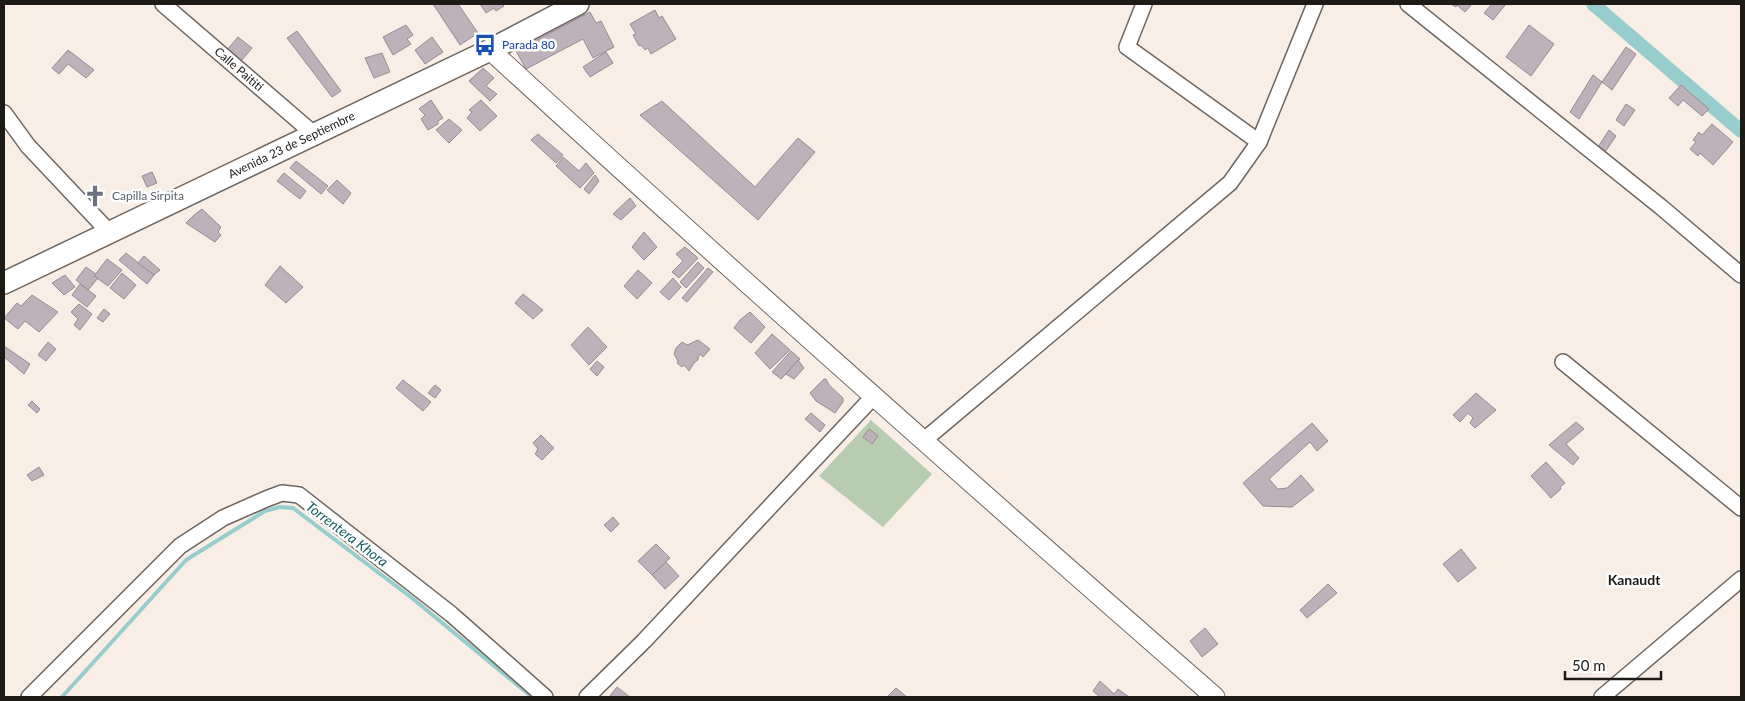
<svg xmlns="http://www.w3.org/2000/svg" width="1745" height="701" viewBox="0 0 1745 701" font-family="Lato,sans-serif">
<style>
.green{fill:#b7ccb0}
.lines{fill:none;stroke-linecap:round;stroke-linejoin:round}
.stream{stroke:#97cdcd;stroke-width:4}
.canal{stroke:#97cdcd;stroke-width:14}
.building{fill:#bdb2ba;stroke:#978c94}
.minor-casing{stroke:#6f665f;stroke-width:18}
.tertiary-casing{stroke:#6f665f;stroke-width:21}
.secondary-casing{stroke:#6f665f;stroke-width:24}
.minor{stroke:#fff;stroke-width:15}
.tertiary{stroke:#fff;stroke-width:19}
.secondary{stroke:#fff;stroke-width:21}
.labels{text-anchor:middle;stroke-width:5;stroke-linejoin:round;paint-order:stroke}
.transit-label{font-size:12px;fill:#164399;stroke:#fefefe;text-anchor:start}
.street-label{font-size:12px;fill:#1e1b17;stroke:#fefefe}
.worship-label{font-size:12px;fill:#5b616d;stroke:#fefefe;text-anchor:start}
.water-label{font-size:14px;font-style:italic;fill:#165f60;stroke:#fefefe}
.neighbourhood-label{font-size:14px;font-weight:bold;fill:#1e1b17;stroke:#fefefe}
</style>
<rect width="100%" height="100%" fill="#f9eee6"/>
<path class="green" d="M871,420L932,474L883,527L819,476Z"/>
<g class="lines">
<path class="stream" d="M62,697L186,560L265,511L280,507L293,508L412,598L532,697"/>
<path class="canal" d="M1593,4L1741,131"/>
</g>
<g class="building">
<path d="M433,4H458L478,33L460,45Z"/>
<path d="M480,4H502L504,6L496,11L494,8L486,13Z"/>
<path d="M1451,4H1472L1465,12L1457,5L1456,7Z"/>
<path d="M1492,4H1506L1493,20L1484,13Z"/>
<path d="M655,10L659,18L662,16L676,39L651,54L648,48L645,50L641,45L639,46L633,35L636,34L630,24Z"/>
<path d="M590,12L596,23L601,21L614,47L593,58L583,39L526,69L516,51Z"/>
<path d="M406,25L413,35L407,39L411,44L393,55L383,37Z"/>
<path d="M1529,25L1554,44L1531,76L1506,57Z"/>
<path d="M297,31L341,91L332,97L287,38Z"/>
<path d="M238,37L252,48L241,61L227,50Z"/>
<path d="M432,37L443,52L425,64L415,50Z"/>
<path d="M1626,47L1636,54L1612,90L1602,82Z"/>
<path d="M68,50L94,70L86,78L68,64L59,74L52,68Z"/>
<path d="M606,52L613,63L590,77L583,67Z"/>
<path d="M382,53L390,72L374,78L365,58Z"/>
<path d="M483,68L494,78L486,86L497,94L490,101L469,81Z"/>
<path d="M1593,75L1602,82L1579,119L1570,112Z"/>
<path d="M1681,85L1709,109L1702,116L1683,100L1678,106L1669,98Z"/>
<path d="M431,100L443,118L438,121V124L428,130L421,119L425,115L419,109Z"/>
<path d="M481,100L497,116L480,131L467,118L472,112L469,110Z"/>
<path d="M662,101L755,187L798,138L815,152L758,220L640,115Z"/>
<path d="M1626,104L1635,110L1624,126L1616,120Z"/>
<path d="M449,119L462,130L449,143L436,130Z"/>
<path d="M1712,124L1733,142L1713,165L1700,153L1698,156L1690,149L1696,142L1693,140L1699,132L1702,135Z"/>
<path d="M1609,130L1616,136L1605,152L1598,147Z"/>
<path d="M538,134L563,155L556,163L531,140Z"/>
<path d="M563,157L579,171L586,163L594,173L580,188L556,166Z"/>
<path d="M296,161L328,186L321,194L290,168Z"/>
<path d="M152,172L157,183L147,187L142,176Z"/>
<path d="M284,173L306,191L300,199L277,181Z"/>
<path d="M595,175L599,181L589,194L584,189Z"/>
<path d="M337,180L351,193L343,204L327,190Z"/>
<path d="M630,198L636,206L621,220L613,214Z"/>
<path d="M202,209L221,227L218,232L221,235L215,242L186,223L194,215Z"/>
<path d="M644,232L657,247L644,260L632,247Z"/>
<path d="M685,247L698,258L679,278L672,272L683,261L676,254Z"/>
<path d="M126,253L154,275L147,284L119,260Z"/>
<path d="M144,256L160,270L154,275L138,263Z"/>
<path d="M107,259L122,270L108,286L94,276Z"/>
<path d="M698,262L704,268L686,288L680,282Z"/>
<path d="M280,266L303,287L286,303L265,285Z"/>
<path d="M86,267L96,274L94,276L98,278L88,290L76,280Z"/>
<path d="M708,268L713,272L687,302L682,298Z"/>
<path d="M638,270L652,283L637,299L624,286Z"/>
<path d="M122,273L136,285L124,299L110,288Z"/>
<path d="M65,275L75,287L64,295L52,283Z"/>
<path d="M673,278L681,287L669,300L660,292Z"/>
<path d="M80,284L96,296L87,307L72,295Z"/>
<path d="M523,294L543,310L533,319L515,303Z"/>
<path d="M32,295L58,312L39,332L25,321L18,329L4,318L17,303L21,306Z"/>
<path d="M79,304L92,314L80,330L74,325L78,319L71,312Z"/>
<path d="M104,309L110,314L103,322L97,318Z"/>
<path d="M750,312L765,327L751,343L734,328L740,320Z"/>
<path d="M588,327L607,347L589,365L571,345Z"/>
<path d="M772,334L790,350L770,369L755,353Z"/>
<path d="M698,340L710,349L703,357L700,354L698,358V360L694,363L689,371L684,365L682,367L677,363L678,361L674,354L676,348L682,342L687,345Z"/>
<path d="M48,342L56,349L46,361L38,355Z"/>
<path d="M4,346L30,364L24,374L4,357Z"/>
<path d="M791,351L800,359L781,379L772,372Z"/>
<path d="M798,360L804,368L794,379L786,374Z"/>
<path d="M597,361L604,367L597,376L590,369Z"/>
<path d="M824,379H826L829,385L843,398V402L835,413L816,401L810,393Z"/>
<path d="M403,380L431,402L423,411L396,388Z"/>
<path d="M435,385L441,390L435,398L428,393Z"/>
<path d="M1476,393L1496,410L1475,428L1470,423L1473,418L1468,413L1460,422L1453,415Z"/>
<path d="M32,401L40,409L37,413L28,405Z"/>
<path d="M811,413L825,425L820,432L805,419Z"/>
<path d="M1576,422L1584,429L1566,444L1579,458L1573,465L1549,445Z"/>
<path d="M1312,423L1328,441L1317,451L1310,442L1269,479L1278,489L1287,488L1301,475L1314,490L1292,507L1263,506L1243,483Z"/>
<path d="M869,429L878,436L872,444L863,437Z"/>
<path d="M541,435L554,448L542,460L535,454L538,449L533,443Z"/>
<path d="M1546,462L1565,483L1560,487L1561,489L1551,498L1531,476Z"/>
<path d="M39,467L44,475L32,481L27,475Z"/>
<path d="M613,517L619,524L611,532L604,525Z"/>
<path d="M656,544L670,558L652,575L638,561Z"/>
<path d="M1461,549L1476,568L1458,582L1443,564Z"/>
<path d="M666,562L679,576L665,589L652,575Z"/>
<path d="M1328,584L1337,593L1307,618L1300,610Z"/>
<path d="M1205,628L1218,644L1202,657L1190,641Z"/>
<path d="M1100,681L1114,694L1118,689L1129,697H1100L1093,691Z"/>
<path d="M617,687L630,697H609Z"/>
<path d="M896,688L907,697H887Z"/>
</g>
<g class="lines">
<g class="minor-casing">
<g id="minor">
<path id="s1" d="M163,4L315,135"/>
<path d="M1144,4L1127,47L1259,142"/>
<path d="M1408,4L1661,207L1741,275"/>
<path d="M4,113L28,146L110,233"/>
<path d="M1563,362L1741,508"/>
<path d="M923,441L1230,183L1259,142L1315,4"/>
<path d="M29,697L180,546L223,518L266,499L282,493L299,495L451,614L545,697"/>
<path d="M587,697L644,641L873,397"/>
<path d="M1602,697L1741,579"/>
</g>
</g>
<g class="tertiary-casing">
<path id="tertiary" d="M490,50C729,269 971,484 1215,697"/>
</g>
<g class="secondary-casing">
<g id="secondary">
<path id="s2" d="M4,283L490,50L578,4"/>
</g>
</g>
<use href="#minor" class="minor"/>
<use href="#tertiary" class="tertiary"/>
<use href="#secondary" class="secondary"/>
</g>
<defs>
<g id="bus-bare" transform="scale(1.725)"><path d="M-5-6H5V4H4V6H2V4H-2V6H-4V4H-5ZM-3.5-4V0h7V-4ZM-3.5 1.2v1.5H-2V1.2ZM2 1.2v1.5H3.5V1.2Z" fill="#1a4fb4" stroke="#fefefe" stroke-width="2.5" paint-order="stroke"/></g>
<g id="church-bare" transform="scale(1.725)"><path d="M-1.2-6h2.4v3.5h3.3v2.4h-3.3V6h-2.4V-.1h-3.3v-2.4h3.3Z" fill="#6b7280" stroke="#fefefe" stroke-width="2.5" paint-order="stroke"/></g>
</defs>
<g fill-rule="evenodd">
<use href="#bus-bare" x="485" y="45"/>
<use href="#church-bare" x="95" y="196"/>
</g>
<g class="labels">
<g class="transit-label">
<text x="502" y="49">Parada 80</text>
</g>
<g class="street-label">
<text dy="4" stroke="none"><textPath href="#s1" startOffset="100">Calle Paititi</textPath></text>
<text dy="4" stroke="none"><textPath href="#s2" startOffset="319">Avenida 23 de Septiembre</textPath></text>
</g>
<g class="worship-label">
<text x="112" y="200">Capilla Sirpita</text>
</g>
<g class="water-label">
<text transform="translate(347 534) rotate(37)" y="5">Torrentera Khora</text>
</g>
<g class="neighbourhood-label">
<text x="1634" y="585">Kanaudt</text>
</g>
</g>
<rect width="1745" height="701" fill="none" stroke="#1e1b17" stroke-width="10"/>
<path d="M1565 671v8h96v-8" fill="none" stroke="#1e1b17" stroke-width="2.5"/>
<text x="1572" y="671" font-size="15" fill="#1e1b17" stroke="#fefefe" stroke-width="4" paint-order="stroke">50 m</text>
</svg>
